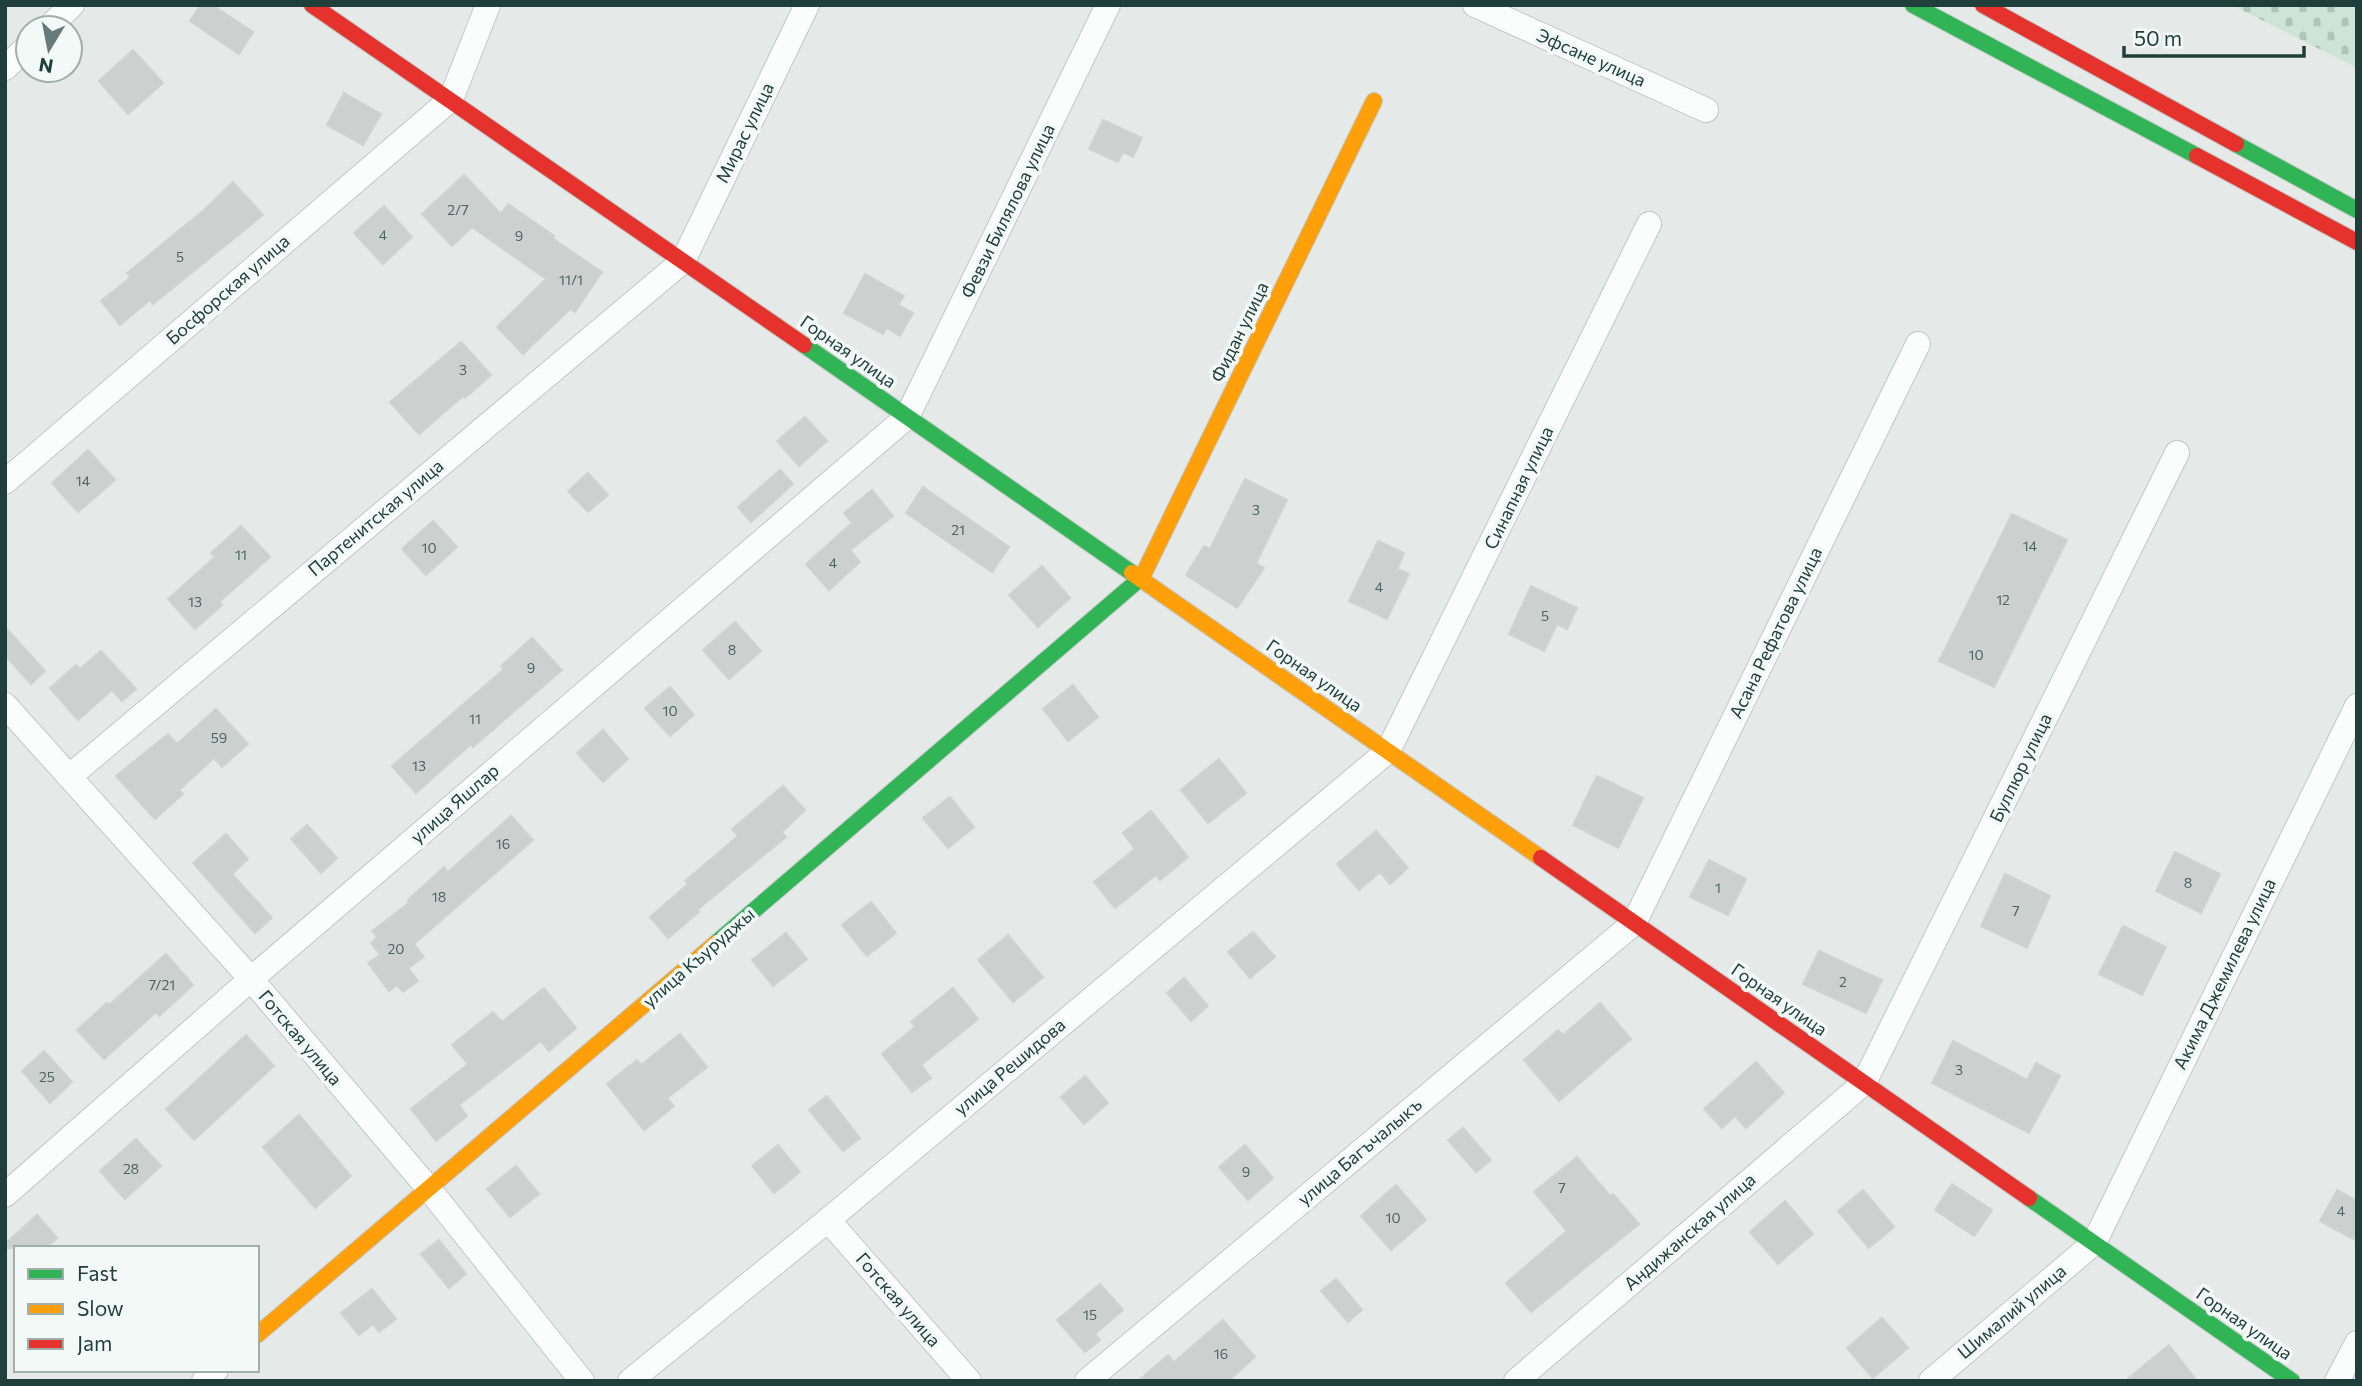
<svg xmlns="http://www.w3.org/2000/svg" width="2362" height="1386" viewBox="0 0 2362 1386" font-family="Commissioner,sans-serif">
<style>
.cemetery{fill:url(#cemetery-stones)}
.building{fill:#ccd1cf;stroke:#cdd3d1;stroke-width:2}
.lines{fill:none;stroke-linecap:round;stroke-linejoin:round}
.street-casing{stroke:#c2c7c5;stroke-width:26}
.fast-casing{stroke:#c0c8c6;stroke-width:18}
.slow-casing{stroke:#c0c8c6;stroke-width:18}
.jam-casing{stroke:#c0c8c6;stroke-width:18}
.street{stroke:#fbfcfc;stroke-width:24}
.fast{stroke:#30b455;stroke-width:16}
.slow{stroke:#ff9f0a;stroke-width:16}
.jam{stroke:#e5322d;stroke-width:16}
.labels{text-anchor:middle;stroke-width:7;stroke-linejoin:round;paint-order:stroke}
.number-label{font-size:14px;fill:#4c6460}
.street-label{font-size:18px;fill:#213f3a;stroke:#f3f9f7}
</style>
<defs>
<pattern id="cemetery-stones" width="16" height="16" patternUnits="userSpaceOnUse" patternTransform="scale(1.75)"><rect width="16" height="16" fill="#cde4d6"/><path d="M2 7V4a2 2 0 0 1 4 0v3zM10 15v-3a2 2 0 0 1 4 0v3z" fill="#b0c5b8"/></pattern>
</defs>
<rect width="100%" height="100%" fill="#e5eae8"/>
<path class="cemetery" d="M2232,5H2357V68Z"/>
<g class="building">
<path d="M201,5H212L253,32L239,54L190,21Z"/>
<path d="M133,50L163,83L128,114L99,81Z"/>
<path d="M344,93L381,114L363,145L327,125Z"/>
<path d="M1103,120L1142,138L1133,157L1123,152L1118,162L1089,149Z"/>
<path d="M464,175L501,214L508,204L554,236L552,238L602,272L575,312L570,309L523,354L497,327L546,279L472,227L452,246L422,214Z"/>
<path d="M233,182L263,215L153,304L150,300L120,325L101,301L131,277L127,273L204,210Z"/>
<path d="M384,206L412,237L383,264L354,233Z"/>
<path d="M865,274L904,296L898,305L913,313L900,336L886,328L883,334L844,313Z"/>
<path d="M461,342L491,375L465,398L463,396L419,434L390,402Z"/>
<path d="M805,417L827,441L799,466L777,441Z"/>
<path d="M88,450L115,480L78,512L52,483Z"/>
<path d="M780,470L793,484L751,522L738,507Z"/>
<path d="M588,473L608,495L588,512L568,491Z"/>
<path d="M1245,479L1287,500L1256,563L1264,568L1237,608L1186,575L1204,546L1210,549Z"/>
<path d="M923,487L1009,547L992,572L906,513Z"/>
<path d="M872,490L893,516L850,550L860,562L829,590L806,564L852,523L844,513Z"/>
<path d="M2012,514L2067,540L1994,687L1939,661Z"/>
<path d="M433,521L457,547L426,575L402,549Z"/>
<path d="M241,526L270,557L219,602L222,605L195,629L168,599L215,557L211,553Z"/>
<path d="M1378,541L1404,553L1397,569L1409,574L1387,619L1349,601Z"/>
<path d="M1042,566L1070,598L1038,627L1009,595Z"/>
<path d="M1531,586L1577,608L1567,629L1557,624L1544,651L1509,634Z"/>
<path d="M735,622L761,651L729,679L703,650Z"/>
<path d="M5,627L45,671L31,684L5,655Z"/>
<path d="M532,638L562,670L473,747L471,744L416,793L392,766L504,669L501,666Z"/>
<path d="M101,651L136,689L122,701L112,690L78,720L50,688L76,665L80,669Z"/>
<path d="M1073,685L1098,717L1068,741L1043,709Z"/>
<path d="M670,687L694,715L670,736L645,708Z"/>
<path d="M216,709L248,744L222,767L214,758L179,790L183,794L155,819L116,776L168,734L177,744Z"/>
<path d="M603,730L628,759L603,782L577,753Z"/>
<path d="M1219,759L1246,793L1208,823L1181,790Z"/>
<path d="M1597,776L1643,798L1618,848L1573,825Z"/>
<path d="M783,786L805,810L782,832L786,837L697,910L699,912L668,938L650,917L688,884L685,881L738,836L732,829Z"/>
<path d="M950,797L974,827L948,848L923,818Z"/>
<path d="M1151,811L1188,857L1160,880L1156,875L1115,908L1094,882L1135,849L1123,833Z"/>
<path d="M511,816L533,840L414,944L424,957L408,968L418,981L403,992L397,985L389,991L368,963L380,955L371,943L377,938L372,931L410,902L408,900L444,867L448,872Z"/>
<path d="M307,825L337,858L321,873L291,839Z"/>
<path d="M1376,831L1408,868L1390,884L1380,872L1359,890L1337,864Z"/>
<path d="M226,834L248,859L232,874L272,918L255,933L193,863Z"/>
<path d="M2175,852L2220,874L2201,913L2156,891Z"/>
<path d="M1709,860L1746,879L1728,915L1690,897Z"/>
<path d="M2005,874L2050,896L2027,948L1981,926Z"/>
<path d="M871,902L896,933L867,956L842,925Z"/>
<path d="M2123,926L2166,947L2142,995L2099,974Z"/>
<path d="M1253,932L1275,957L1250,978L1228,952Z"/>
<path d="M786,933L807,959L773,986L752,960Z"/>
<path d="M1008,935L1043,977L1013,1002L978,960Z"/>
<path d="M1819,951L1882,980L1866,1013L1803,984Z"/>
<path d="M166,954L193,985L159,1016L156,1012L104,1059L77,1030L107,1003L109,1005Z"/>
<path d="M1184,978L1208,1006L1191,1021L1167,993Z"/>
<path d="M544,988L576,1028L549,1051L541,1041L459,1105L467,1116L436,1141L411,1109L468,1064L452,1045L493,1012L502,1022Z"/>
<path d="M953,988L978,1019L921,1065L931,1078L912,1092L882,1054L915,1027L911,1022Z"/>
<path d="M1600,1003L1631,1039L1559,1101L1524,1060L1558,1030L1563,1035Z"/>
<path d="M680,1034L707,1067L667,1098L674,1106L644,1130L607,1084L637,1060L641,1065Z"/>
<path d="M246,1035L274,1066L194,1140L166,1109Z"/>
<path d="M1953,1041L2027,1080L2036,1063L2060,1076L2029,1133L1932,1083Z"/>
<path d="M44,1051L72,1082L50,1103L22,1071Z"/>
<path d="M1756,1062L1784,1093L1746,1128L1735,1116L1722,1128L1704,1109Z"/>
<path d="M1085,1076L1108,1103L1084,1124L1061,1097Z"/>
<path d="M827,1096L860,1138L843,1151L809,1110Z"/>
<path d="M299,1115L351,1176L315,1208L263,1147Z"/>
<path d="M1463,1128L1491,1160L1476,1172L1448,1140Z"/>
<path d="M136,1139L161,1166L125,1199L100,1171Z"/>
<path d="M778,1145L800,1172L774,1193L752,1166Z"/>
<path d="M1245,1145L1273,1178L1248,1200L1219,1167Z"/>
<path d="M1577,1157L1610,1196L1613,1194L1639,1224L1531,1312L1506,1283L1567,1231L1534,1192Z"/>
<path d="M516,1166L539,1194L510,1217L487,1189Z"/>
<path d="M1952,1184L1992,1210L1974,1236L1935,1210Z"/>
<path d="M1396,1185L1426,1220L1391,1250L1361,1216Z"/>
<path d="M1863,1190L1894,1227L1869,1248L1838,1211Z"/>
<path d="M2337,1190L2357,1201V1241L2320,1221Z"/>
<path d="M1785,1201L1813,1234L1778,1264L1750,1232Z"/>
<path d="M37,1215L57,1238L46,1248H5V1244Z"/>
<path d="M439,1240L466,1274L449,1288L421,1254Z"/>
<path d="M1336,1279L1362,1310L1348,1322L1321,1291Z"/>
<path d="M1100,1284L1123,1310L1095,1334L1100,1340L1085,1352L1057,1320Z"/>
<path d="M372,1289L396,1319L379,1332L373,1324L359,1335L341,1313Z"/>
<path d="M1882,1318L1908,1348L1873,1378L1847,1348Z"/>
<path d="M1223,1320L1255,1357L1228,1381H1138L1168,1355L1174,1362Z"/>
<path d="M2169,1345L2197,1381H2125Z"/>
</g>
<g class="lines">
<g class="street-casing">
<g id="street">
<path d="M1475,5L1706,110"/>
<path d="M48,28L72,5"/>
<path d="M5,68L28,46"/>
<path d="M5,482L451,99L488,5"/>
<path d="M5,705L251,979L429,1189L582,1381"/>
<path d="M70,776L683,261L807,5"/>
<path d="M5,1195L251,979L907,417L1108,5"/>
<path d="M828,1220L969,1381"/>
<path d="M204,1381L216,1370"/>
<path d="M630,1381L828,1220L1388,751L1649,224"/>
<path d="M1087,1381L1634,923L1918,344"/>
<path d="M1516,1381L1864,1083L2177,453"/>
<path d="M1931,1381L2094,1243L2357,706"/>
<path d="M2337,1381L2357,1343"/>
</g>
</g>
<g class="fast-casing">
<g id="fast">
<path d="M1913,5L2197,156"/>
<path d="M2236,144L2357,210"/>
<path d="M804,345L1132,573"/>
<path d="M716,943L1142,577"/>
<path d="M2029,1198L2292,1381"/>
</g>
</g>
<g class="slow-casing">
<g id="slow">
<path d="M1132,573L1541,858"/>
<path d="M1142,577L1374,101"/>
<path d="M257,1335L716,943"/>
</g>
</g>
<g class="jam-casing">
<g id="jam">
<path d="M312,5L804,345"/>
<path d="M1983,5L2236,144"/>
<path d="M2197,156L2357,242"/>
<path d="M1541,858L2029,1198"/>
</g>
</g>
<use href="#street" class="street"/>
<use href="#fast" class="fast"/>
<use href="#slow" class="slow"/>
<use href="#jam" class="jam"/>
</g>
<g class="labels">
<g class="number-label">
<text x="458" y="215">2/7</text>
<text x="383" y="240">4</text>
<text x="519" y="241">9</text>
<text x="180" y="262">5</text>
<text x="571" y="285">11/1</text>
<text x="463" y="375">3</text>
<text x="83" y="486">14</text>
<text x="1256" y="515">3</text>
<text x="958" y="535">21</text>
<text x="2030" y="551">14</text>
<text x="429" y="553">10</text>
<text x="241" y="560">11</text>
<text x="833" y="568">4</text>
<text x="1379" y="592">4</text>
<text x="2003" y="605">12</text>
<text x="195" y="607">13</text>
<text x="1545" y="621">5</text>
<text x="732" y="655">8</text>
<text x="1976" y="660">10</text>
<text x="531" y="673">9</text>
<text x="670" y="716">10</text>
<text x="475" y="724">11</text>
<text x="219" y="743">59</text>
<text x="419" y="771">13</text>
<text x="503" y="849">16</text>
<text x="2188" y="888">8</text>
<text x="1718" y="893">1</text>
<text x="439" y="902">18</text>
<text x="2016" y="916">7</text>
<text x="396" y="954">20</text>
<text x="1843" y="987">2</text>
<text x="162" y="990">7/21</text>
<text x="1959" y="1075">3</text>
<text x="47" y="1082">25</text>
<text x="131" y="1174">28</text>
<text x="1246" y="1177">9</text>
<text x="1562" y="1193">7</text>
<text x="2341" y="1216">4</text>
<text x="1393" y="1223">10</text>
<text x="1090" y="1320">15</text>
<text x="1221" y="1359">16</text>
</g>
<g class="street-label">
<text transform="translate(1591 58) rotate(24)" y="6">Эфсане улица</text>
<text transform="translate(745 133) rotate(-64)" y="6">Мирас улица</text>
<text transform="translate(1008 211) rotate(-64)" y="6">Февзи Билялова улица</text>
<text transform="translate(228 290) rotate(-41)" y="6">Босфорская улица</text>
<text transform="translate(1240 332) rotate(-64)" y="6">Фидан улица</text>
<text transform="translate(848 352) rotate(35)" y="6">Горная улица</text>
<text transform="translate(1519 488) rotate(-64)" y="6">Синапная улица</text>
<text transform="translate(376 518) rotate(-40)" y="6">Партенитская улица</text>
<text transform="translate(1776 633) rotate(-64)" y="6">Асана Рефатова улица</text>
<text transform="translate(1314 676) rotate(35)" y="6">Горная улица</text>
<text transform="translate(2021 768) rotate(-64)" y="6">Буллюр улица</text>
<text transform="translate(455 804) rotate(-41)" y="6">улица Яшлар</text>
<text transform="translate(699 958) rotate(-41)" y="6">улица Къуруджы</text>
<text transform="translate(2225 974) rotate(-64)" y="6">Акима Джемилева улица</text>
<text transform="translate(1779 1000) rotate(35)" y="6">Горная улица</text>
<text transform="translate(300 1038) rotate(50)" y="6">Готская улица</text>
<text transform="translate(1010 1067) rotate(-40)" y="6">улица Решидова</text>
<text transform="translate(1360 1152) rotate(-40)" y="6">улица Багъчалыкъ</text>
<text transform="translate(1690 1232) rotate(-41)" y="6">Андижанская улица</text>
<text transform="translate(898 1300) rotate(49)" y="6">Готская улица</text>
<text transform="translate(2012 1312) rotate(-40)" y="6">Шималий улица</text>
<text transform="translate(2244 1324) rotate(35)" y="6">Горная улица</text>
</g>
</g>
<rect width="2362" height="1386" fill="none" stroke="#213f3a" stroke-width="14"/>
<rect x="14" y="1246" width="245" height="126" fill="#f3f9f7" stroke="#9fafab" stroke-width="2"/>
<rect x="28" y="1269" width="35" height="10" fill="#30b455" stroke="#9fafab" stroke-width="2"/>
<text x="77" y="1281" font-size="21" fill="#213f3a">Fast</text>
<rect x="28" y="1304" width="35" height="10" fill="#ff9f0a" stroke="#9fafab" stroke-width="2"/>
<text x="77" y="1316" font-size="21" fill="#213f3a">Slow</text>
<rect x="28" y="1339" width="35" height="10" fill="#e5322d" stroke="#9fafab" stroke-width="2"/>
<text x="77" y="1351" font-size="21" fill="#213f3a">Jam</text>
<g transform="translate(49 49) rotate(190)"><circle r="33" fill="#f3f9f7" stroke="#9fafab" stroke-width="2"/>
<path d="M0-5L12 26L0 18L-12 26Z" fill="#667b77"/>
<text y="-10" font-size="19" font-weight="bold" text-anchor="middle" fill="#213f3a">N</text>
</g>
<path d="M2124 46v10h180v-10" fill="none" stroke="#213f3a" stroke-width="3.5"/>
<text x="2134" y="46" font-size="21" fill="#213f3a" stroke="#f3f9f7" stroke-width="5" paint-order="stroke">50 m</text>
</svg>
